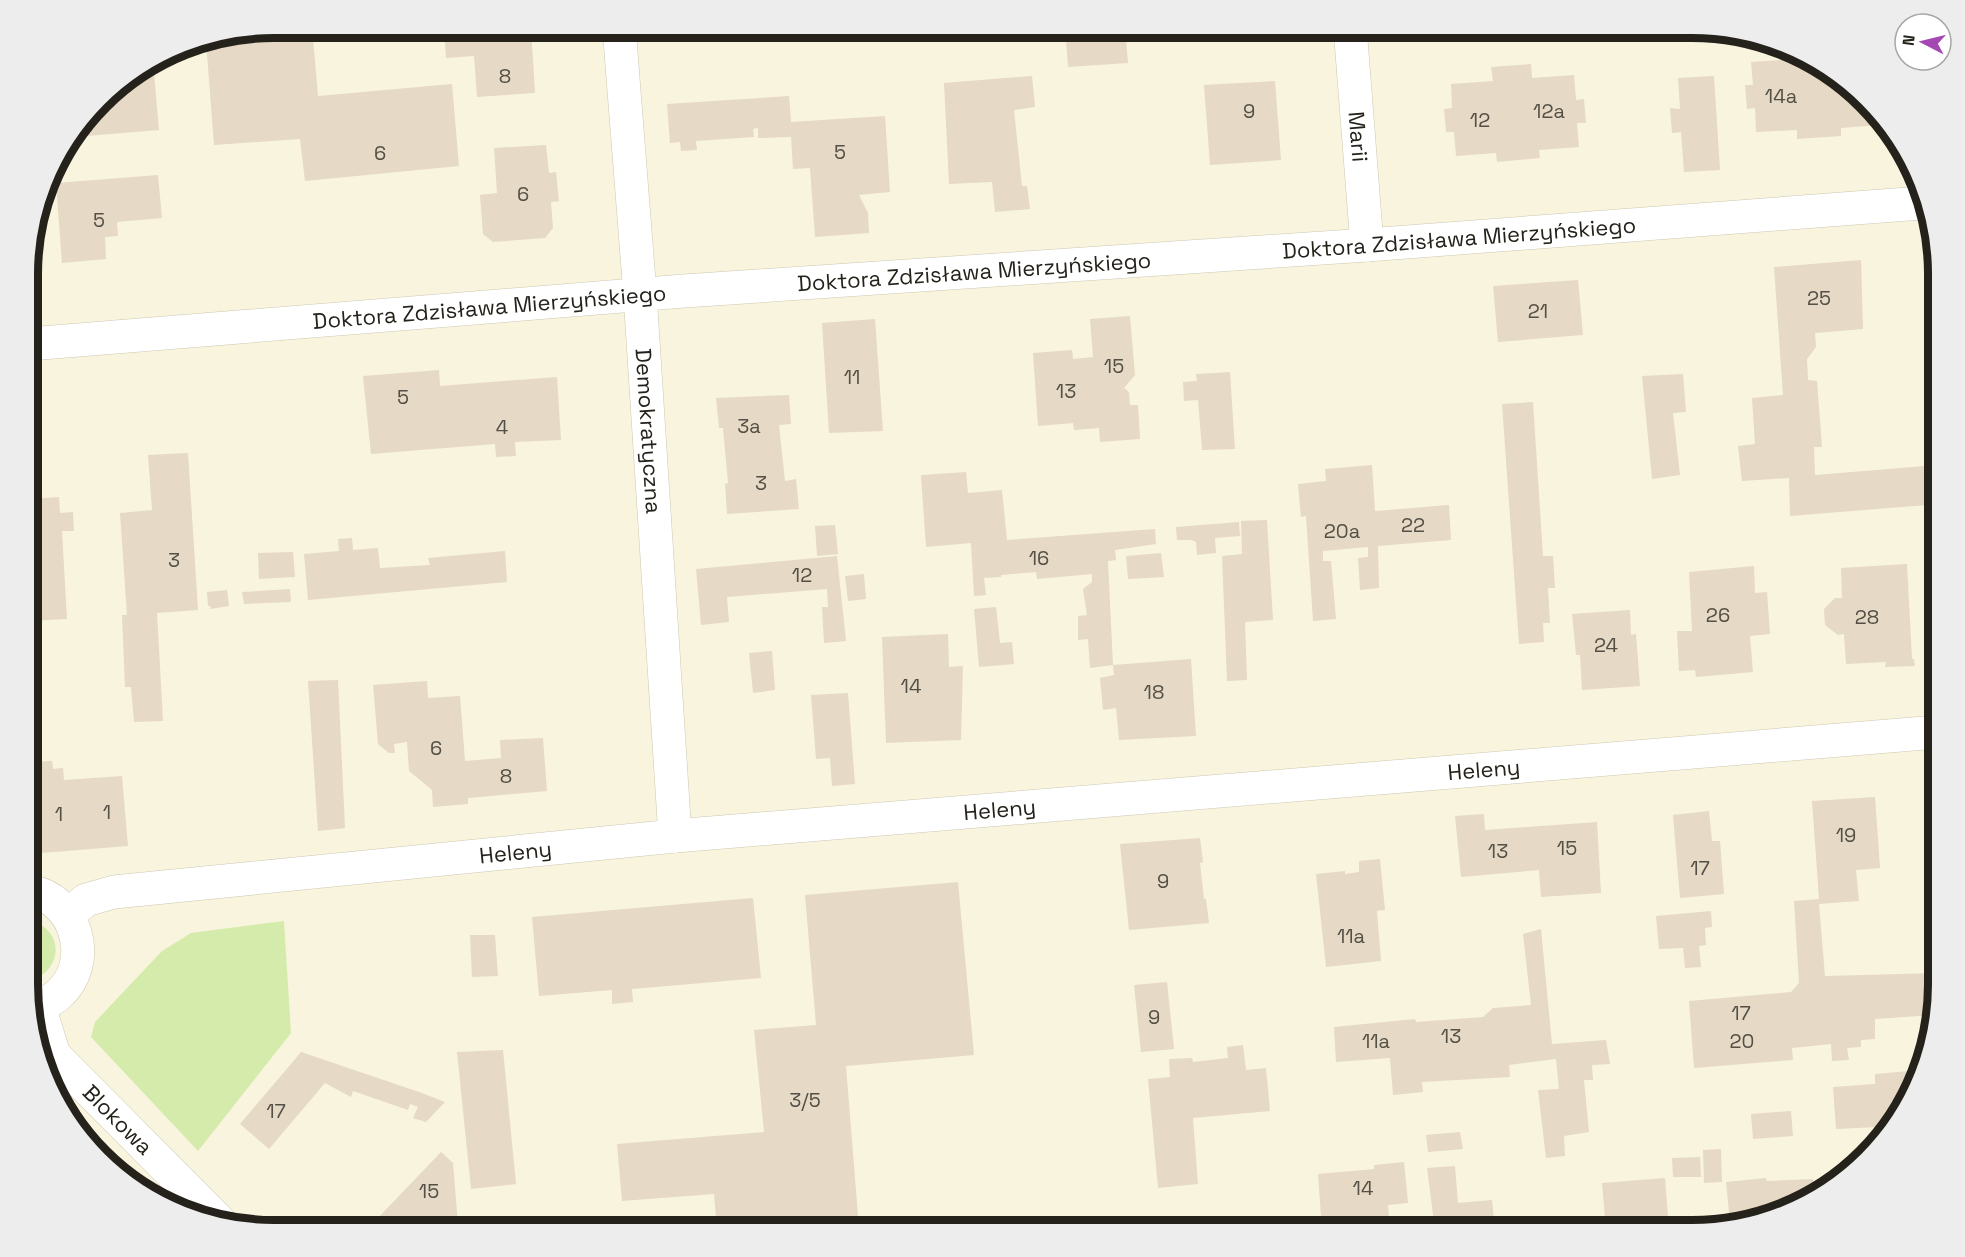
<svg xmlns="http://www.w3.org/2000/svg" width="1965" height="1257" viewBox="0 0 1965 1257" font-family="'Space Grotesk',sans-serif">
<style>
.green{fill:#d5ebac}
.building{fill:#e6d9c5}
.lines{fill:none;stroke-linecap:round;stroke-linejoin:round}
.minor-casing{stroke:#cdc8b2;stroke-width:34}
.minor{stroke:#fff;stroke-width:33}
.labels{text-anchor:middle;stroke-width:4.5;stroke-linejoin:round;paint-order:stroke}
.number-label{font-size:20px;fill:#545045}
.street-label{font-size:22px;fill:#24221a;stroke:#fff}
.rim{fill:none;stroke:#24221a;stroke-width:8}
</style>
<rect width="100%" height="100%" fill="#f9f4dd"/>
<g class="green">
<path d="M29,920C65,929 64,971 29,981Z"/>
<path d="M284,921L291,1033L198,1151L91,1037L95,1022L162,951L191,933Z"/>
</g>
<g class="building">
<path d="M274,27H312L318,96L452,84L459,166L305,181L300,139L214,145L206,41Z"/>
<path d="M444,27H531L535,93L477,97L474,56L446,58Z"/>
<path d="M1065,27H1125L1128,63L1068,67Z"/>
<path d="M1175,27H1269L1270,34L1176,42Z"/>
<path d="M1794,59L1795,66L1818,63L1829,69L1879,123V125L1841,128V136L1797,139V130L1756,132L1755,108L1747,109L1745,85H1753L1751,62Z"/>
<path d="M153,62L159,130L74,137L111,89Z"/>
<path d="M1531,64L1532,78L1574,75L1576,100L1584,99L1586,123H1577L1579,147L1539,150L1540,158L1497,162L1496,153L1456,156L1454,132H1446L1444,109L1452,108L1451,84L1493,81L1491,67Z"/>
<path d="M1032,76L1035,107L1014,110L1022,186H1027L1030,209L995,212L992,182L949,184L944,83Z"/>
<path d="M1714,76L1720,170L1684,172L1681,132L1672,133L1670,108L1680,109L1678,78Z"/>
<path d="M1275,81L1281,160L1210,165L1204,85Z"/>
<path d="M789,96L791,122L885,116L890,192L859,195L868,213L869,233L815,237L810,168L793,169L791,137L758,138V128L753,129L754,137L696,141L697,150L681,151L680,142L670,143L667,104Z"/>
<path d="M546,145L549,173L556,172L559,201L551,202L553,228L545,238L493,242L483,234L480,195L497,193L494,148Z"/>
<path d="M158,175L162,218L117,222L118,236L105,237L106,259L62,263L56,183Z"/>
<path d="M1861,260L1863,329L1815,333L1816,347L1807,359L1808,380L1817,381L1822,447H1814L1815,475L1925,466L1926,474H1937V528L1930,529L1927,505L1790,516L1789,478L1742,481L1738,446L1755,444L1752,398L1783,395L1774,267Z"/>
<path d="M1578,280L1583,335L1498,342L1493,286Z"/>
<path d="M1130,316L1135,375L1124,388L1129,392L1130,405H1138L1140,439L1100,442L1099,428L1074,430L1073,423L1038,426L1033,353L1072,350L1073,359L1093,357L1090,319Z"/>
<path d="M875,319L883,431L829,433L822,323Z"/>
<path d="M439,370L440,386L557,377L561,440L515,442L516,456L496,457L495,444L371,454L363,376Z"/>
<path d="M1230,372L1235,449L1202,450L1198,400L1184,401L1183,382L1197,381L1196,374Z"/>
<path d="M1683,374L1686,412L1673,413L1680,475L1652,479L1642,376Z"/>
<path d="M789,395L791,424L779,425L785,481L796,479L799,509L727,514L725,484L728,483L723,428H719L716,398Z"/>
<path d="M1533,402L1543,556H1553L1555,588H1548L1550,623H1543L1544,642L1519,644L1502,404Z"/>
<path d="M188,453L198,610L157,613L163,721L134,722L131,687H125L122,615H127L120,513L152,510L148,455Z"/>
<path d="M1372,465L1375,511L1449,505L1451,540L1378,546L1379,588L1360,590L1358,558L1368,557V547L1323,551V561H1331L1336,619L1313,621L1306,516L1301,517L1298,484L1326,481L1325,469Z"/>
<path d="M966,472L968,493L1002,490L1007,540L1155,529L1156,544L1115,550L1116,560L1108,561L1113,665L1191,659L1196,736L1119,740L1116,708L1103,710L1100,678L1114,675L1113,665L1090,668L1088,639L1078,640V616L1087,615L1083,589L1092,582V574L1037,579L1036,572L1001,575V577L984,578L986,595L974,596L971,543L926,547L921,475Z"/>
<path d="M59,497L60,513L73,512L74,531H62L67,619L29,621V499Z"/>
<path d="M1267,520L1273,620L1245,622L1247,680L1227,681L1222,556L1242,554L1241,521Z"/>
<path d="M1239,522L1240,536L1215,538L1216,553L1197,555L1196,542L1191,540H1177L1176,527Z"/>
<path d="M835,525L838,554L817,556L815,526Z"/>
<path d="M352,538L353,550L378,548L380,568L430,565L428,558L505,551L507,582L308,600L304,554L339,551L338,539Z"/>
<path d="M293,552L295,577L259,579L258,553Z"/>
<path d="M1161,553L1164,577L1128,579L1126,556Z"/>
<path d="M837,556L846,641L824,643L822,607H828L827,589L727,597L729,622L701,625L696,569Z"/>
<path d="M1907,564L1912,659H1914L1915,666L1885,667L1886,662L1846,664L1844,634L1838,635L1825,625L1824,609L1835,598H1842L1841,568Z"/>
<path d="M1754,566L1755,593L1767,592L1770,634L1750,636L1753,672L1696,677L1695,670L1679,671L1677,631H1692L1689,572Z"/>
<path d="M864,574L866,599L848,601L845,576Z"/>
<path d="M290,589L291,602L244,604L242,592Z"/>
<path d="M227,590L229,606L210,609L211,606H208L207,592Z"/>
<path d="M996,607L1000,643L1012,642L1014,664L979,667L974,609Z"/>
<path d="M1630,610L1631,635L1636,634L1640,686L1582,690L1580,655H1576L1572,614Z"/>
<path d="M948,634L949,667L963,666L961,740L886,743L882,637Z"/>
<path d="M772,651L775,690L753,693L749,653Z"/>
<path d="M338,680L345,828L318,831L308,681Z"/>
<path d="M427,681L428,698L460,696L465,761L501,758L500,740L543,738L547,791L468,798V804L433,807L432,790L409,771L407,742L394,744L395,753H389L378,744L373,685Z"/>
<path d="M848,693L855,784L832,786L830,758L816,759L811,695Z"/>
<path d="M52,761L53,769L63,768L64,780L122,776L128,846L29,854V762Z"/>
<path d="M1875,797L1880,868L1856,870L1859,901L1819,904L1825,976L1937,973V999L1934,1015L1875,1019V1039L1861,1040V1047L1847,1048L1849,1060L1832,1061L1831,1044L1792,1048L1793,1060L1694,1068L1689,1001L1791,992L1799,983L1794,901L1819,899L1812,801Z"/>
<path d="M1709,811L1712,841H1720L1724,894L1680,898L1673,815Z"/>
<path d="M1484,814L1485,830L1597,822L1601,893L1541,897L1539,870L1461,877L1455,816Z"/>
<path d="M1200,838L1203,862L1200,863L1204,899H1206L1209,923L1129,930L1120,844Z"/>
<path d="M1380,859L1385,910L1377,911L1381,961L1326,967L1316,874L1345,871V874L1359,872V861Z"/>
<path d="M958,882L974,1055L846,1066L859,1228L717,1230L714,1194L622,1201L617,1144L764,1132L754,1030L816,1025L805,895Z"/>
<path d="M753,898L761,978L632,989L633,1002L612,1004V990L539,996L532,917Z"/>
<path d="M1711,911L1712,927L1705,928L1706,945L1699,946L1701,967L1685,968L1683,948L1659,949L1656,916Z"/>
<path d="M1541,929L1552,1044L1606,1040L1610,1064L1592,1065L1593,1080H1584L1589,1132L1564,1136L1565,1156L1546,1158L1538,1090L1559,1089L1556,1059L1509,1065L1510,1077L1422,1082L1423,1092L1393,1095L1390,1058L1336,1062L1334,1027L1415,1019L1416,1022L1483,1017L1493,1008L1531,1005L1523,934Z"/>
<path d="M470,935H495L498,976L472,977Z"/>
<path d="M1167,982L1174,1049L1141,1052L1134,985Z"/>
<path d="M1243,1045L1246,1070L1266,1068L1270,1111L1193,1118L1198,1184L1158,1188L1148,1079L1170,1077L1169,1059L1192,1058L1193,1062L1228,1058L1227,1047Z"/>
<path d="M503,1050L516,1184L471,1189L457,1052Z"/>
<path d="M301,1052L422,1093L445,1102L426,1122L413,1118L418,1107L410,1104L408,1110L353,1091L351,1097L325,1083L269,1149L240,1124Z"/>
<path d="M1921,1070L1896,1121L1885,1131H1879L1878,1127L1836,1129L1833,1087L1875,1084V1074Z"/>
<path d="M1791,1111L1793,1136L1753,1139L1751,1114Z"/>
<path d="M1460,1132L1463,1149L1428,1152L1426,1135Z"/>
<path d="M1721,1149L1722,1182L1704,1183L1703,1150Z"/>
<path d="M441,1152L453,1163L458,1224L453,1230H376L382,1224L376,1220Z"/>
<path d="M1700,1157L1701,1177H1673L1672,1158Z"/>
<path d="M1404,1162L1408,1203L1388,1205L1390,1230H1322L1318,1174L1374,1169V1165Z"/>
<path d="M1455,1166L1458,1203L1492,1200L1495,1230H1435L1427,1168Z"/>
<path d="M1665,1178L1669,1230H1606L1602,1183Z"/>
<path d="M1766,1178L1767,1181L1813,1179L1815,1197L1730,1223L1726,1182Z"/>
</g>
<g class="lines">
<g class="minor-casing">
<g id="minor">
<path id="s1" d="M619,27L640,294L675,836"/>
<path id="s2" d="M1350,27L1367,245"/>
<path id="s3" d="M29,344L684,291L1367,245L1921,203"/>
<path d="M29,891C77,898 95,963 58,995C50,1002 39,1006 29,1009"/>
<path id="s4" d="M68,915L86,900L114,892L675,836L1937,732"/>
<path id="s5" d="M39,1006L54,1055L219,1221"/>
</g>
</g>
<use href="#minor" class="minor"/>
</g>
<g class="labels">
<g class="number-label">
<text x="505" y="83">8</text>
<text x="1781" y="103">14a</text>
<text x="1249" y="118">9</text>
<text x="1549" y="118">12a</text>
<text x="1480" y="127">12</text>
<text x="840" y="159">5</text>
<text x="380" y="160">6</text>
<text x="523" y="201">6</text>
<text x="99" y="227">5</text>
<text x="1819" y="305">25</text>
<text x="1538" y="318">21</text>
<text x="1114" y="373">15</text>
<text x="852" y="384">11</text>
<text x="1066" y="398">13</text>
<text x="403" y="404">5</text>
<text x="749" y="433">3a</text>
<text x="502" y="434">4</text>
<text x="761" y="490">3</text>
<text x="1413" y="532">22</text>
<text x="1342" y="538">20a</text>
<text x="1039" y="565">16</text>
<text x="174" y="567">3</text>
<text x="802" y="582">12</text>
<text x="1718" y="622">26</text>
<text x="1867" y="624">28</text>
<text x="1606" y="652">24</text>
<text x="911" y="693">14</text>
<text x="1154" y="699">18</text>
<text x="436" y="755">6</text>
<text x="506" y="783">8</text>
<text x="107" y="819">1</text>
<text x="59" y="821">1</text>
<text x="1846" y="842">19</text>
<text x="1567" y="855">15</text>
<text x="1498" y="858">13</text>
<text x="1700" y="875">17</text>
<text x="1163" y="888">9</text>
<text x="1351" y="943">11a</text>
<text x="1741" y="1020">17</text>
<text x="1154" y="1024">9</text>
<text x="1451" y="1043">13</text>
<text x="1376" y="1048">11a</text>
<text x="1742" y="1048">20</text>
<text x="805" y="1107">3/5</text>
<text x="276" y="1118">17</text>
<text x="1363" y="1195">14</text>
<text x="429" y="1198">15</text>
</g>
<g class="street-label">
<text dy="8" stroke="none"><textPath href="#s2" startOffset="110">Marii</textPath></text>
<text dy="8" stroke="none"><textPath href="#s3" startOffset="1434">Doktora Zdzisława Mierzyńskiego</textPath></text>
<text dy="8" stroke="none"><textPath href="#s3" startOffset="948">Doktora Zdzisława Mierzyńskiego</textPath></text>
<text dy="8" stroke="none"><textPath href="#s3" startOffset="462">Doktora Zdzisława Mierzyńskiego</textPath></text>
<text dy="8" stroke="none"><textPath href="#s1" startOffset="405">Demokratyczna</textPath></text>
<text dy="8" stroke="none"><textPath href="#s4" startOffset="1428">Heleny</textPath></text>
<text dy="8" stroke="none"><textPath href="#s4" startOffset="942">Heleny</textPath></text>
<text dy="8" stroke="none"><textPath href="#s4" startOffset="456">Heleny</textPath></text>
<text dy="8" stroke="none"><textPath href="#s5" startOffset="142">Blokowa</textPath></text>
</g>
</g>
<path d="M0 0H1965V1257H0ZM274 38H1692A236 236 0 0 1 1928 274V984A236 236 0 0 1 1692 1220H274A236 236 0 0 1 38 984V274A236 236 0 0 1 274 38Z" fill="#ededed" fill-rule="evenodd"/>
<path class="rim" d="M274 38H1692A236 236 0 0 1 1928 274V984A236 236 0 0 1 1692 1220H274A236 236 0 0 1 38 984V274A236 236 0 0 1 274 38Z"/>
<g transform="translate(1923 42) rotate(277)"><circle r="28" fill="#ffffff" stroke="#a7a7a3" stroke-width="1.5"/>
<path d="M0-4.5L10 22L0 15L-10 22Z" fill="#a449b4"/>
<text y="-9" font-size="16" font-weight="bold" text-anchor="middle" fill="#24221a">N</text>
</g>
</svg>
